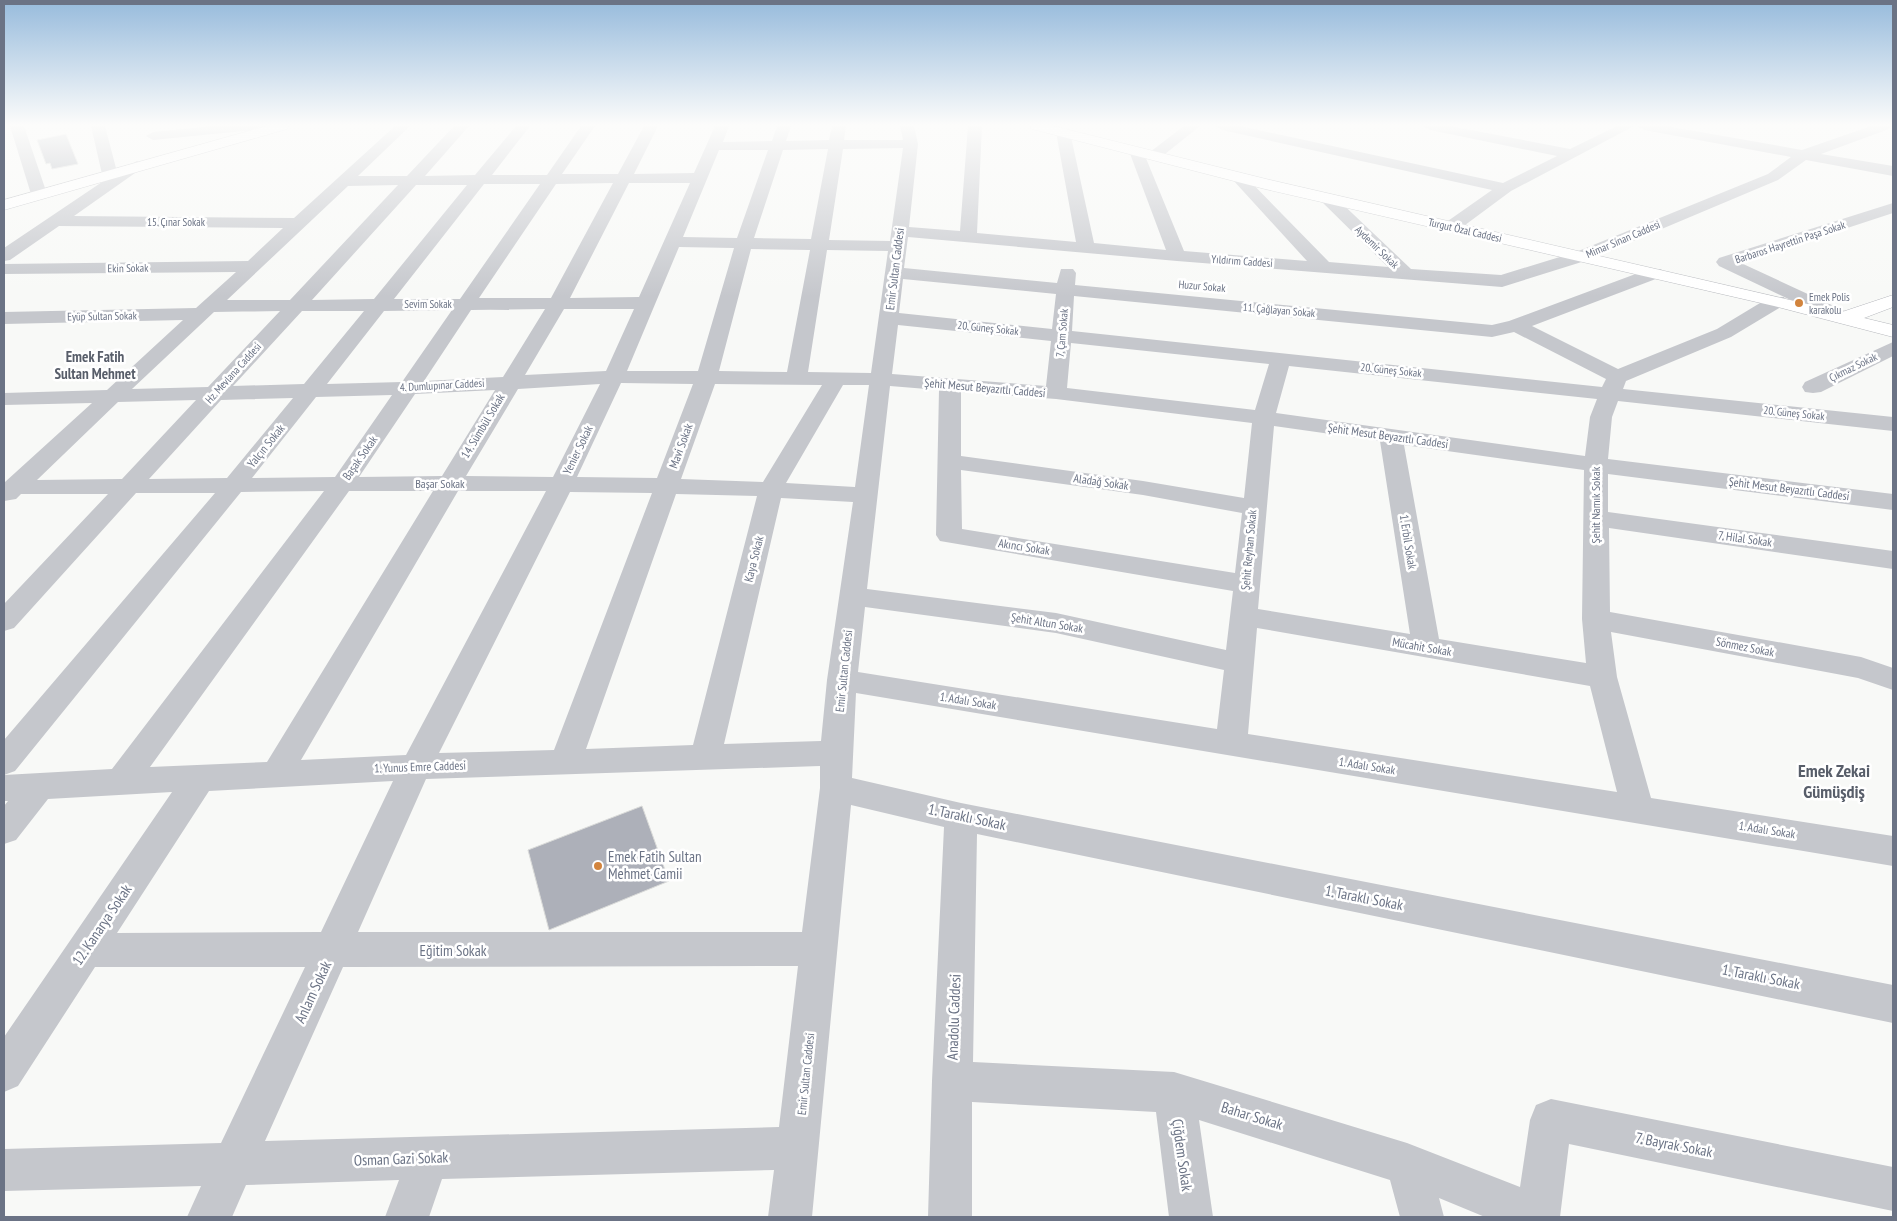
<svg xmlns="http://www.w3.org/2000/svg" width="1897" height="1221" viewBox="0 0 1897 1221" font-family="'PT Sans Narrow',sans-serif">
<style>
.building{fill:#adb0b9;stroke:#dadbd9}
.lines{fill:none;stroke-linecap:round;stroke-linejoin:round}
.major-casing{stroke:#b7b9be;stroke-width:1}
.minor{fill:#c5c7cc;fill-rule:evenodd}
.major{fill:#fff;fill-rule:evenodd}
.poi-dot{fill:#d2843d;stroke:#fff;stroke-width:2}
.labels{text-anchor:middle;stroke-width:5;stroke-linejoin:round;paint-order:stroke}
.far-street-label{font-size:11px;fill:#6b7385;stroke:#fff}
.far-poi-label{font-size:11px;fill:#6b7385;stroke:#fff;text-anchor:start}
.street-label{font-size:12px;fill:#6b7385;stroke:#fff}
.far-district-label{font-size:15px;font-weight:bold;fill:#585e6a;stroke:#fff}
.near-street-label{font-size:15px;fill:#6b7385;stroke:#fff}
.near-poi-label{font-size:15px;fill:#6b7385;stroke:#fff;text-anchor:start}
.district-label{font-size:18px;font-weight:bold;fill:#585e6a;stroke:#fff}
</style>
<rect width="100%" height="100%" fill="#f8f9f7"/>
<g class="building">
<path d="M66,134L78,164L52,169L50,163L46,164L37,140Z"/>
<path d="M642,806L669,881L549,930L528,850Z"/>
</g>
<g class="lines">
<g class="major-casing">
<g id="major">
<path d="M267,126H289L287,129L4,210V200Z"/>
<path d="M1030,126H1053L1266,179L1842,312L1893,295V307L1864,318L1893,325V337L1774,306L1265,189L1032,129Z"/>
</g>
</g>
<g class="minor">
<path d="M10,126H24L47,194L45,197H33L31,194Z"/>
<path d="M91,126H105L117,172L137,161L145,166L74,216L294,218L395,126H410L358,176H407L454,126H469L425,176L475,175L516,126H530L492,175H547L581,126H595L562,174H618L644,126H658L634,174L694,173L715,126H729L723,142L772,141L777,126H791L786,141L829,140L832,126H846L844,140H903L900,126H914L918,144L909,227L960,231L968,126H982L977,233L1076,242L1056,132L1063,128L1070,132L1094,243L1166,250L1129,151L1136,147L1143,151L1184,251L1307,261L1233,180L1230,177L1238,172L1243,174L1329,262L1388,267L1321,201L1319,198L1327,193L1333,195L1411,269L1501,275L1576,252L1768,174L1791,157L1644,130L1637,126H1666L1802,150L1871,126H1891L1889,129L1821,154L1893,166V176L1806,160L1778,180L1588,260L1502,287L1177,261L908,237L904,268L1057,283L1061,269H1073L1076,273L1075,285L1492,325L1509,321L1649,269H1661L1664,273L1661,277L1532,326L1618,369L1717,329L1770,297H1784L1786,301L1784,305L1731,337L1626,381L1623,389L1893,417V431L1618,401L1612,417L1608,459L1893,494V510L1608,474V512L1893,551V569L1609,528L1610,612L1861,657L1893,668V690L1858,678L1611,632L1617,677L1651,798L1893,836V866L856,693L852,778L961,803L1893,985V1023L977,834L973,1062L1174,1072L1407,1143L1520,1187L1530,1120L1536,1105L1551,1099L1893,1167V1211L1569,1144L1560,1217H1485L1439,1198L1444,1217H1400L1390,1180L1199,1120L1213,1217H1169L1156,1112L972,1102V1217H928L932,1081L944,827L851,805L812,1217H768L774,1170L442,1179L429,1217H385L399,1180L246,1185L232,1217H187L201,1186L4,1191V1149L221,1143L305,967H95L18,1086L4,1092V1037L172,792L48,799L16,840L4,844V806L8,801H4V775L112,769L324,491L241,492L15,771L4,775V740L215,493H136L14,628L4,631V604L108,494H21L16,499L4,501L5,482L92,403L4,405V393L107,390L183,320L4,324V312L196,308L236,272L4,274V264L248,261L283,228L59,226L10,260L4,261V248L108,178L102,174ZM903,148L890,241L829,240L843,149ZM828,149L811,239L754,238L783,150ZM719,150H768L737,238L683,237ZM613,183L551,298H479L556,184ZM629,183H690L639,297L570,298ZM484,184H540L460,299H394ZM398,185L290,300H227L348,186ZM416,185H467L374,299L312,300ZM679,247L734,248L698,371H627ZM751,249L810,250L787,372L719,371ZM827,250L888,251L871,373L808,372ZM903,279L1056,294L1052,329L899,313ZM1074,296L1492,337L1514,332L1606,379L1602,387L1072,331ZM545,309L503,377L424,381L471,310ZM564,309H634L606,371L525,375ZM452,310L402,382L327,384L384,311ZM280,311L208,387L132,389L214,312ZM302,311H364L304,384L233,386ZM898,325L1051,341L1046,386L892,374ZM1071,343L1269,364L1255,410L1067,388ZM1289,366L1597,399L1590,417L1585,456L1276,413ZM621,383L693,384L657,478L577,477ZM600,384L553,477L466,476L518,389ZM715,384L822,385L763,482L681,479ZM843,385H869L855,487L786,483ZM890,386L939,390L936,535L940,541L1233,591L1226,650L1056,613L867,589ZM495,390L442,476L359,477L415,394ZM961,392L1056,399L1252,423L1244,498L1143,481L961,456ZM392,395L335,477L252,478L316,397ZM293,398L227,478L149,479L221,400ZM196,400L122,479L37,480L118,402ZM1274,426L1380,441L1410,634L1258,609ZM1404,445L1584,470L1582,619L1586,663L1439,639ZM961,470L1143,495L1242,513L1235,573L962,529ZM349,491H433L267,762L150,767ZM458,491H546L406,755L301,760ZM570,492L652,493L554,750L439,753ZM676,494L757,496L693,745L586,749ZM781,498L853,502L827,680L821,741L724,744ZM865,607L1056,633L1224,670L1217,729L858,672ZM1257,628L1590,686L1617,792L1248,734ZM820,766V788L802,932H358L426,779ZM393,781L321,932L117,933L209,791ZM798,966L779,1127L265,1141L343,967Z"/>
<path d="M213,126H260L253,130L153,140L146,136L153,132Z"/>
<path d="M1184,126H1200L1160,158H1150L1148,155L1150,152Z"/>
<path d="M1215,126H1240L1503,183L1557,156L1430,130L1423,126H1450L1570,149L1617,126H1634L1511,191L1457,231H1445L1443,227L1445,223L1492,190L1222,130Z"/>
<path d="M1893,203V213L1741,263L1851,314L1854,318L1851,322H1837L1719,266L1716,262L1719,258Z"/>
<path d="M1893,342V356L1821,392L1813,393L1805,392L1802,387L1805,382Z"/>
</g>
<use href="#major" class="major"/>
</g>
<linearGradient id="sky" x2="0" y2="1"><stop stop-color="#97bbdc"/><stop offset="0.42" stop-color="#fcfcfb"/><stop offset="1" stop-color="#fcfcfb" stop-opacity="0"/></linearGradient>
<rect width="1897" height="297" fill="url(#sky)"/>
<g class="poi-dot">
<circle cx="1799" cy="303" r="5"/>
<circle cx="598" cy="866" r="5"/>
</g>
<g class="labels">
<g class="far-street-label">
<text x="176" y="226">15. Çınar Sokak</text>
<text transform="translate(1465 230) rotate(13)" y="4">Turgut Özal Caddesi</text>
<text transform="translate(1623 239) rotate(-23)" y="4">Mimar Sinan Caddesi</text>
<text transform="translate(1790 242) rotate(-18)" y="4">Barbaros Hayrettin Paşa Sokak</text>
<text transform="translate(1377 247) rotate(44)" y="4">Aydemir Sokak</text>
<text transform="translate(1242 261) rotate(4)" y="4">Yıldırım Caddesi</text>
<text transform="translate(128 268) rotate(-1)" y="4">Ekin Sokak</text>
<text transform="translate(1202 286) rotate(5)" y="4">Huzur Sokak</text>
<text x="428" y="308">Sevim Sokak</text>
<text transform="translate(1279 310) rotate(5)" y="4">11. Çağlayan Sokak</text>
<text transform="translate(102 316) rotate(-1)" y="4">Eyüp Sultan Sokak</text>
<text transform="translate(988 328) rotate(6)" y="4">20. Güneş Sokak</text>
<text transform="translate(1062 333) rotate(-85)" y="4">7. Çam Sokak</text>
<text transform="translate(1853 367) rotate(-26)" y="4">Çıkmaz Sokak</text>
<text transform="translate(1391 370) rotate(6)" y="4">20. Güneş Sokak</text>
<text transform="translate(233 373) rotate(-48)" y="4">Hz. Mevlana Caddesi</text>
<text transform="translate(442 385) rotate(-3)" y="4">4. Dumlupınar Caddesi</text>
<text transform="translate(1794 413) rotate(6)" y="4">20. Güneş Sokak</text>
</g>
<g class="far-poi-label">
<text x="1809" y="301">Emek Polis<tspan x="1809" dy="13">karakolu</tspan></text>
</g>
<g class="street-label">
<text transform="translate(895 269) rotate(-83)" y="4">Emir Sultan Caddesi</text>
<text transform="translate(985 388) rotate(5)" y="4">Şehit Mesut Beyazıtlı Caddesi</text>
<text transform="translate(483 426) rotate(-59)" y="4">14. Sümbül Sokak</text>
<text transform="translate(1388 436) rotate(8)" y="4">Şehit Mesut Beyazıtlı Caddesi</text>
<text transform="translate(266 446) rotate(-51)" y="4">Yalçın Sokak</text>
<text transform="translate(681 446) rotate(-70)" y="4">Mavi Sokak</text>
<text transform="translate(578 450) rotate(-64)" y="4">Yenier Sokak</text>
<text transform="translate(360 458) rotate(-55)" y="4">Başak Sokak</text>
<text transform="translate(1101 482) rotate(8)" y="4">Aladağ Sokak</text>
<text x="440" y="488">Başar Sokak</text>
<text transform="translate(1789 489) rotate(7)" y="4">Şehit Mesut Beyazıtlı Caddesi</text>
<text transform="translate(1596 505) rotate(-90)" y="4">Şehit Namık Sokak</text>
<text transform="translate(1745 539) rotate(8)" y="4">7. Hilal Sokak</text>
<text transform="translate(1408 542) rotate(81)" y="4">1. Erbil Sokak</text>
<text transform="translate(1024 547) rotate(9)" y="4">Akıncı Sokak</text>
<text transform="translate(1249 550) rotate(-85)" y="4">Şehit Reyhan Sokak</text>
<text transform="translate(754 559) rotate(-76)" y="4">Kaya Sokak</text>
<text transform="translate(1047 623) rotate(9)" y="4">Şehit Altun Sokak</text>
<text transform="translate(1422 647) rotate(10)" y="4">Mücahit Sokak</text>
<text transform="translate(1745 647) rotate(11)" y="4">Sönmez Sokak</text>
<text transform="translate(844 671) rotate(-84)" y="4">Emir Sultan Caddesi</text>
<text transform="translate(968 701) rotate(9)" y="4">1. Adalı Sokak</text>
<text transform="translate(1367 766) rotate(9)" y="4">1. Adalı Sokak</text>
<text transform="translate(420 767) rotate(-2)" y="4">1. Yunus Emre Caddesi</text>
<text transform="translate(1767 830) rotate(9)" y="4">1. Adalı Sokak</text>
<text transform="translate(806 1074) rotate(-84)" y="4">Emir Sultan Caddesi</text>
</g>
<g class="far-district-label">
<text x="95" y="362">Emek Fatih<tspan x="95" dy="17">Sultan Mehmet</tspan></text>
</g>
<g class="near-street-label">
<text transform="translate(967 817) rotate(12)" y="5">1. Taraklı Sokak</text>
<text transform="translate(1364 898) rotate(11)" y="5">1. Taraklı Sokak</text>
<text transform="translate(102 925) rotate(-56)" y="5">12. Kanarya Sokak</text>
<text x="453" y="956">Eğitim Sokak</text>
<text transform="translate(1761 977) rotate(11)" y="5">1. Taraklı Sokak</text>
<text transform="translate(313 992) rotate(-65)" y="5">Anlam Sokak</text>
<text transform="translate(954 1017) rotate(-88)" y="5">Anadolu Caddesi</text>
<text transform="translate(1252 1116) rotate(17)" y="5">Bahar Sokak</text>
<text transform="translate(1674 1145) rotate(11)" y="5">7. Bayrak Sokak</text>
<text transform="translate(1182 1155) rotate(82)" y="5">Çiğdem Sokak</text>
<text transform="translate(401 1159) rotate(-2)" y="5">Osman Gazi Sokak</text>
</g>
<g class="near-poi-label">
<text x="608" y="862">Emek Fatih Sultan<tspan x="608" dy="17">Mehmet Camii</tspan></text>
</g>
<g class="district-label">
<text x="1834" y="777">Emek Zekai<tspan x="1834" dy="21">Gümüşdiş</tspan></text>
</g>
</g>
<rect width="1897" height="1221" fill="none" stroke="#6b7385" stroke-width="10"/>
</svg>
